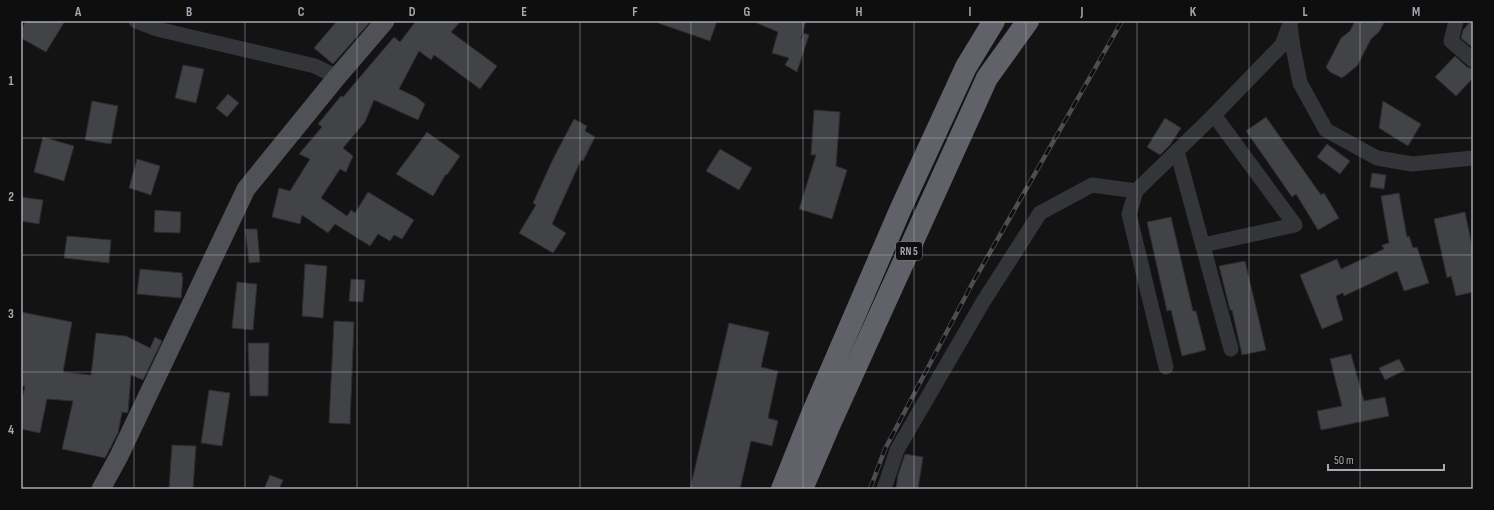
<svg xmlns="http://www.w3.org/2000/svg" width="1494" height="510" viewBox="0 0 1494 510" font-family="'Sofia Sans Condensed',sans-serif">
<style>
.building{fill:#424347;stroke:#2d2d30}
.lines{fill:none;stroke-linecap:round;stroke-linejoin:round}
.minor{stroke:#343539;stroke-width:15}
.major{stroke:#505157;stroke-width:19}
.highway{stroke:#616269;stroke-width:22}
.rail-casing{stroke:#4d4e53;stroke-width:4.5}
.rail{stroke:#0e0e0f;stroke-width:3;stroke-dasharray:9;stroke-linecap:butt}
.grid{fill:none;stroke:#a6a9b3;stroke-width:1;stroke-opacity:0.55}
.labels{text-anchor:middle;stroke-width:4;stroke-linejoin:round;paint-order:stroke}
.shield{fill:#0e0e0f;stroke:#787a82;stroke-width:1}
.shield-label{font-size:11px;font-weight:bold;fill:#a6a9b3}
.neatline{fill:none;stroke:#a6a9b3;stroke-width:1.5}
.grid-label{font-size:13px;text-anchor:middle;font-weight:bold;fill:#a6a9b3}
</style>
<rect width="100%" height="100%" fill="#131314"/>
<g class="building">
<path d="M26,21H65L46,52L21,38V29Z"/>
<path d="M337,21H371L333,64L314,48Z"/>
<path d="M416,21H461L451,32L497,66L480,89L434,55L431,60L419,51L399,89L416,97L425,104L418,120L374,100L365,122L343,148L353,156L346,172L340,169L321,198L347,216L351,210L355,213L368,192L414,220L402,239L394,235L390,241L378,234L370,246L335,224L328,233L302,215L300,224L272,217L279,188L290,191L310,159L299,154L322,127L318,124L341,96L343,97L394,37L400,42Z"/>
<path d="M658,21H717L710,41L658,23Z"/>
<path d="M752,21H806L801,39L804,33L809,35L797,72L785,65L789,58L772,53L778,32Z"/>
<path d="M1355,21H1385L1379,32L1371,39L1357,66L1342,78L1330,72L1326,67L1341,38L1350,31Z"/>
<path d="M1471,21H1473V48L1461,38L1463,30Z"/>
<path d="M1455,56L1467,67L1473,69V78L1456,96L1435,77Z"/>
<path d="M183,65L204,69L196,103L175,98Z"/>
<path d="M228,94L239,103L227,117L216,108Z"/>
<path d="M92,101L118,106L111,144L85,140Z"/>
<path d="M1383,101L1421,124L1408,146L1379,128Z"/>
<path d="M814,110L840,112L836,166L847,170L832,219L799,209L816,155H811Z"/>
<path d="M1266,117L1321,195L1324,193L1339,218L1318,230L1296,194L1292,197L1246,131Z"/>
<path d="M1165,118L1181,128L1170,145L1160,155L1147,147Z"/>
<path d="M574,119L587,126L585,131L595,137L583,161L581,160L552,224L566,233L553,253L519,233L536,205L533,203L552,161Z"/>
<path d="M427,132L460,156L447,175L446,174L433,196L396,174Z"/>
<path d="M43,137L74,146L64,181L34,172Z"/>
<path d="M1327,144L1350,161L1340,174L1317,157Z"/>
<path d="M720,149L752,168L739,190L706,171Z"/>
<path d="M137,159L160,166L151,195L129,188Z"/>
<path d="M1372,173L1386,175L1384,189L1370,187Z"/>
<path d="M1399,193L1407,237L1409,236L1413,248L1417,247L1429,283L1404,291L1397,271L1344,296L1343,293L1336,296L1343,320L1322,329L1300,275L1337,259L1341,269L1384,249L1382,245L1389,243L1381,196Z"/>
<path d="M21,197L43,200L39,224L21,221Z"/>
<path d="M155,210L181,212L180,233L154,232Z"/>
<path d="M1465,212L1473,251V292L1456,296L1451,276L1447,278L1434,219Z"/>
<path d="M1171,217L1193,311H1196L1206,350L1182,356L1171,310L1167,311L1147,222Z"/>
<path d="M245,229H257L260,262L249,263Z"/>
<path d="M67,236L111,240L109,263L64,258Z"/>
<path d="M1245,261L1266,350L1242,355L1232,310H1230L1219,266Z"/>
<path d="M305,264L327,266L323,318L302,316Z"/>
<path d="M140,269L182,273V277H183L181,298L137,294Z"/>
<path d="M351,279L365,280L363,302L349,301Z"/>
<path d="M237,282L257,284L253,330L232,328Z"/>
<path d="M21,312L72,322L63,372L91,375L96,333L126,336L150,348L155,337L162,341L143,380L131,375L128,412L127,413L122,412L118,433L105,458L62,449L73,401L47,399L40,433L21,429V402L25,386H21Z"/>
<path d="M334,321L354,322L350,424L329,423Z"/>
<path d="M729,323L769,332L761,367L778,371L768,418L778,421L772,446L751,441L740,489H690Z"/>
<path d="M248,343H269L268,396H250Z"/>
<path d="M1351,354L1364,401L1385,397L1389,416L1321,430L1317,411L1342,406L1330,359Z"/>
<path d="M1399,359L1405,370L1385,380L1379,368Z"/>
<path d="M209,390L230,393L222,446L201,443Z"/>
<path d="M172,445L196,446L193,489H169Z"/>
<path d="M905,454L923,457L918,489H896L898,475Z"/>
<path d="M270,475L283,480L279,489H264Z"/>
</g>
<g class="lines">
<g class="minor">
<path d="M136,21L157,29L315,66L337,77"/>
<path d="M1456,21L1451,41L1473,60"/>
<path d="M1290,25L1293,47L1300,83L1326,130L1377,158L1412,164L1473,158"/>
<path d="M1177,151L1231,349"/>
<path d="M1203,245L1295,225L1214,115"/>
<path d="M1166,367L1129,214L1136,191L1214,115L1282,45L1291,21"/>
<path d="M884,489L897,450L983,302L1040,213L1092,185L1136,191"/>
</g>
<path class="major" d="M101,489L119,456L246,189L337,77L385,21"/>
<g class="highway">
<path d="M782,489L812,414L901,208L966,67L994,21"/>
<path d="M802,489L830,424L987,78L1028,21"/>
</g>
<g class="rail-casing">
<path id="rail" d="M870,489L885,449L972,284L1122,21"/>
</g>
<use href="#rail" class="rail"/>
</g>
<path class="grid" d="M134,21V489M245,21V489M357,21V489M468,21V489M580,21V489M691,21V489M803,21V489M914,21V489M1026,21V489M1137,21V489M1249,21V489M1360,21V489M21,138H1473M21,255H1473M21,372H1473"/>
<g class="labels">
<rect class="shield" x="896" y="242" width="26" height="18" rx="3"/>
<g class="shield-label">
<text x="909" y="255">RN 5</text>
</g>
</g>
<rect width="1494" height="510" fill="none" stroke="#0e0e0f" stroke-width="44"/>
<path d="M1328 464v6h116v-6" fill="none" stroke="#a6a9b3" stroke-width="2"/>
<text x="1334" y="464" font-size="12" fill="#a6a9b3" stroke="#0e0e0f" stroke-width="3" paint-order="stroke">50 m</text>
<rect x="22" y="22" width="1450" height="466" class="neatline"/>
<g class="grid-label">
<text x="78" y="16">A</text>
<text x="189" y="16">B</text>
<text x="301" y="16">C</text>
<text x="412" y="16">D</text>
<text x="524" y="16">E</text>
<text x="635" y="16">F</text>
<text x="747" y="16">G</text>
<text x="859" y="16">H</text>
<text x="970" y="16">I</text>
<text x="1082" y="16">J</text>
<text x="1193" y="16">K</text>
<text x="1305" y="16">L</text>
<text x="1416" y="16">M</text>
<text x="11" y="85">1</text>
<text x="11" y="201">2</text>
<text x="11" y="318">3</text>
<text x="11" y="434">4</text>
</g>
</svg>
